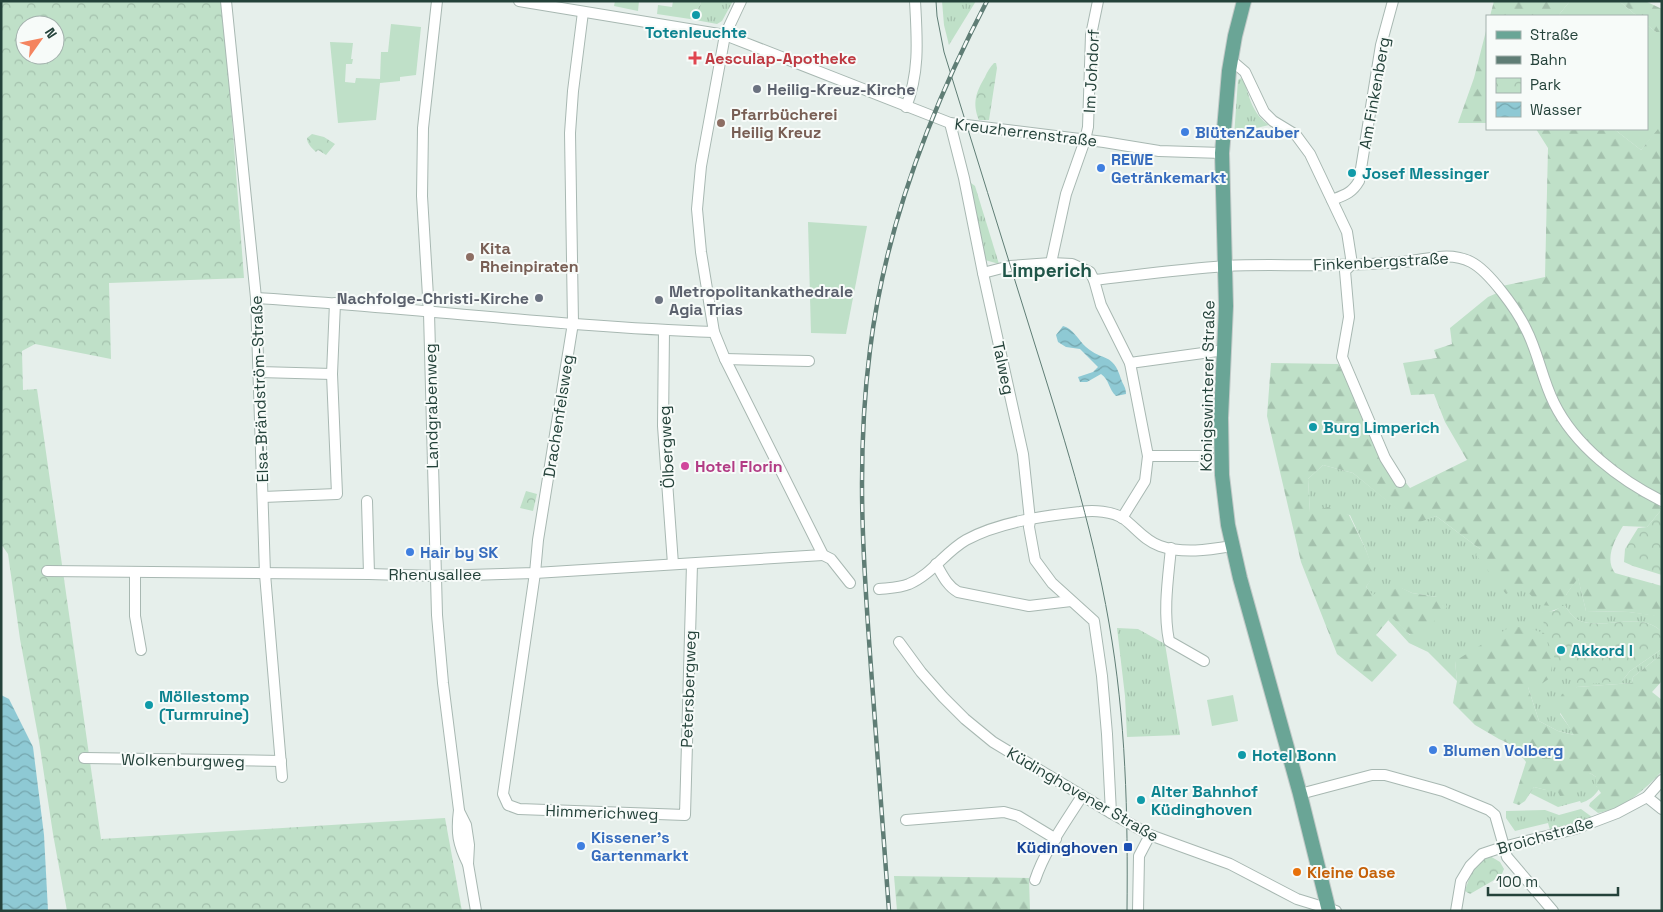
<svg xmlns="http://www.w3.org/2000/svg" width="1663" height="912" viewBox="0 0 1663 912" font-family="'Space Grotesk',sans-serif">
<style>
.grass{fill:url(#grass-tufts)}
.forest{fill:url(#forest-firs)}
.park{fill:url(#park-crowns);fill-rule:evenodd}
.garden{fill:#bfe0c8}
.water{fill:url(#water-waves)}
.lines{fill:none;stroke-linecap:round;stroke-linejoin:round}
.minor-casing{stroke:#a8b8b2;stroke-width:12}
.major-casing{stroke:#c2cac8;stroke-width:16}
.minor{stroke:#fff;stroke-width:10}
.major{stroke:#6aa596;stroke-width:14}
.tram{stroke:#5f7d75;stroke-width:1}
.rail-casing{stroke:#5f7d75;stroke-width:4.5}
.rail{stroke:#f7fbf9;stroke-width:2.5;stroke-dasharray:8;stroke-linecap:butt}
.culture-dot{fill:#0f9aa8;stroke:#f7fbf9;stroke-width:2}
.health-dot{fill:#e0444e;stroke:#f7fbf9;stroke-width:2}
.worship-dot{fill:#6b7280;stroke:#f7fbf9;stroke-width:2}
.education-dot{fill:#8d6e63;stroke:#f7fbf9;stroke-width:2}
.shop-dot{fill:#3f7fe0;stroke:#f7fbf9;stroke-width:2}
.hotel-dot{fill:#d1479c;stroke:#f7fbf9;stroke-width:2}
.transit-dot{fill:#1a4fb4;stroke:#f7fbf9;stroke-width:2}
.food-dot{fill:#e8710a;stroke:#f7fbf9;stroke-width:2}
.labels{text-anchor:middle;stroke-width:4;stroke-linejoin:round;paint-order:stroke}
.culture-label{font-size:16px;font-weight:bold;fill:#0d838f;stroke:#f7fbf9;text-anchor:start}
.health-label{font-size:16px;font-weight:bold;fill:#be3a42;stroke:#f7fbf9;text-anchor:start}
.street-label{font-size:16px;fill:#24423a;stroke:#f7fbf9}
.worship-label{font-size:16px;font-weight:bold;fill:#5b616d;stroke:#f7fbf9;text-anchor:start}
.education-label{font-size:16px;font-weight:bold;fill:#785e54;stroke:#f7fbf9;text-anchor:start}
.shop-label{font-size:16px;font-weight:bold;fill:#366cbe;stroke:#f7fbf9;text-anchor:start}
.hotel-label{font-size:16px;font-weight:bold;fill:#b23c85;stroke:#f7fbf9;text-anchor:start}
.transit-label{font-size:16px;font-weight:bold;fill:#164399;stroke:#f7fbf9;text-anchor:end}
.food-label{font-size:16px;font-weight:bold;fill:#c56008;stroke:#f7fbf9;text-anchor:start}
.quarter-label{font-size:19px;font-weight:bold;fill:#1f5548;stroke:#f7fbf9}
</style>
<defs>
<pattern id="grass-tufts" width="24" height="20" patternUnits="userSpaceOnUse" patternTransform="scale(1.25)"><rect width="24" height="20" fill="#bfe0c8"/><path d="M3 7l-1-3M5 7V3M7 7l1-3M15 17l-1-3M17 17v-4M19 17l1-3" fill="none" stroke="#a4c1ad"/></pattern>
<pattern id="forest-firs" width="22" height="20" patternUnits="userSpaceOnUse" patternTransform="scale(1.25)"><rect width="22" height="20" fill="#bfe0c8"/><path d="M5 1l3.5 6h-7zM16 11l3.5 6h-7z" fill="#a4c1ad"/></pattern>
<pattern id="park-crowns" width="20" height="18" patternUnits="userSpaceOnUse" patternTransform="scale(1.25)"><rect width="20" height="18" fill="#bfe0c8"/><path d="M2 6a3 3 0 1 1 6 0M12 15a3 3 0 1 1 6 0" fill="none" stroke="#a4c1ad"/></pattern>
<pattern id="water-waves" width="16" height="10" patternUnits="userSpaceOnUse" patternTransform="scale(1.25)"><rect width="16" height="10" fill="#8ec9d4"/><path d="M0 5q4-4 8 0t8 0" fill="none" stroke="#74a5ad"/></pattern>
</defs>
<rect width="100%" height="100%" fill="#e6efeb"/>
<g class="grass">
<path d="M701,1H733L722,21L717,24L690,19L700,5Z"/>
<path d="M942,1H976L949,45L944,25Z"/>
<path d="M1241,78L1244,80C1249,97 1253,115 1269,125L1248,130L1234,137L1238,80Z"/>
<path d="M967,180L975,186L999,264L985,260Z"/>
<path d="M1323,465L1353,473L1415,523L1436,516L1480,549L1522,586L1566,595L1578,577L1586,611L1629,612L1660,616L1662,617V632C1641,610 1603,631 1578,620C1572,617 1569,611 1565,606L1549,612H1542L1622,681L1630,671L1662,649V654L1633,677L1632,683L1577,687L1560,714L1575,735L1558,731L1539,721L1528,687L1455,661L1457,681L1428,652L1409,643L1388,620L1391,616L1410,635L1437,597L1412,593L1401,588L1373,596L1366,587L1374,574L1366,550L1350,515L1310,512L1308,479Z"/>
<path d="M1117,628L1138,629L1165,644L1180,735L1127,737L1125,696Z"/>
<path d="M1590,773L1596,777V786L1599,789C1595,796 1588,801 1581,803L1580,801L1558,807L1530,793L1534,787L1546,790H1558Z"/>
<path d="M1581,809L1592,817L1550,830L1548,823L1515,831L1506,818V811L1545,810L1559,815Z"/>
</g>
<g class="forest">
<path d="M1494,1H1570L1558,16H1490Z"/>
<path d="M1619,1H1645L1662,9V32H1656L1647,25V16H1637Z"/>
<path d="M1487,27V123H1458L1474,78Z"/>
<path d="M1661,124L1662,509L1647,527L1623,526C1615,539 1604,559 1615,573L1662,586V617L1629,612L1586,611L1578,578L1566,595L1552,606L1540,605L1522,586L1506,594L1476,555L1480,549L1436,516L1415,524L1353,473L1323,465L1308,479L1310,512L1328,507L1349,515L1366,550L1375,574L1366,587L1373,595L1384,587L1402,588L1412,593L1437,597L1445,602L1447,607L1419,638C1408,637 1400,624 1391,617L1376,635L1397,655L1372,682L1337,654L1301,562L1267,416L1271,363L1338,364L1359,399L1386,468L1402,478L1410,488L1467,460L1445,422L1434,394L1411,395L1403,363L1437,358L1434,350L1452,344L1450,328L1488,297L1497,293L1502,286L1545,277L1548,148L1536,129H1614L1641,150Z"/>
<path d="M1510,627H1525L1544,633L1553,659L1550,678L1537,687H1528L1539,721L1558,731L1574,735L1556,706L1562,694L1577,687L1632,683L1633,677L1662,654V681L1652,692L1662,700V771C1645,790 1623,809 1598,813L1589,806L1590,803L1601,793L1596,786V777L1590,773L1574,795L1560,796L1557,790H1546L1534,787L1525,801L1519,805L1513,803L1526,762L1514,746L1499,739L1475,725L1453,703L1457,681L1455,661Z"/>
<path d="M894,876L1029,878L1030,911H897Z"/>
</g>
<g class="park">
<path d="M1,1H223L244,278L109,283L111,359L35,344L22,351L23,390L37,389L101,839L445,818L462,911H67L53,834L39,741L20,639L8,554L1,544ZM25,25H55V55H25Z"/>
<path d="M994,63H996L997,68L989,120H979C972,103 976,92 985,77C987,72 990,67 994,63Z"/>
<path d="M312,134L324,137L335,144L326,155L318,150L316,152C312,148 307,144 307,138Z"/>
<path d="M526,491L537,494L533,511L520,508Z"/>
<path d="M1662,509V575L1633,566L1624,562L1625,549L1638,528L1647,527Z"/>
<path d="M1562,606H1565C1569,611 1572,617 1578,620C1603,631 1641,610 1662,632V649L1630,671L1622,681L1577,685L1555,659L1545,632L1542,612L1554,611Z"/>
<path d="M1490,856L1500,862L1504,869L1501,876L1470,894L1465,891C1470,876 1474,861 1490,856Z"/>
</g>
<g class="garden">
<path d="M615,1H639L638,11L614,6Z"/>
<path d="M673,1H701L700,5L690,19L657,14L658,5L672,7Z"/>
<path d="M1570,1H1619L1637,16H1558Z"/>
<path d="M391,24L421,27L416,75L400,77V81L380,83L376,120L338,123L330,42L353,43L351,59H353L352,64H346L345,82L355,83L356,78L380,79L381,52H388Z"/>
<path d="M1647,25L1656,32H1662V124L1641,150L1614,129H1647Z"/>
<path d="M808,222L867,226L846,334L811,333Z"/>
<path d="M1233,695L1238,721L1212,726L1207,700Z"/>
</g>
<g class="water">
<path d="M1063,326C1073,328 1078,340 1086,347C1103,362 1113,352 1121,379C1123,385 1126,387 1126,394L1116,396C1109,390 1109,379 1101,374L1087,382H1080L1078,377L1093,372L1098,367L1080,349L1066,347L1058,342L1056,335Z"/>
<path d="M1,695L9,699L33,747L44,835L48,911H1Z"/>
</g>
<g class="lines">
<g class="minor-casing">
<g id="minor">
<path d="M226,1L256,298L265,574L282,777"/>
<path d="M437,1L423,128L422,196L429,313L437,615L443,683L459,810C456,833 458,844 468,864"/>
<path d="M519,1L725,35L950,123L1104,142L1159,151L1222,153"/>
<path d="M741,1L725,35L701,166L697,209L701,252L714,332L725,359L823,555L831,559L850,583"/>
<path d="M583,12L573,91L570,133L573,323L538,540L535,573L503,794L508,805L519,809L685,815L692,564"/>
<path d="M1231,60L1245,72L1264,112L1273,121L1296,135L1310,154L1347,232L1352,264"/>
<path d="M906,107C920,72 917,38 915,1"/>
<path d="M950,123L964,178L983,273L1023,454L1030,520L1029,527L1035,560L1052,583L1094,621L1102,676L1107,734L1111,813"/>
<path d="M1332,200C1345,195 1352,193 1359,181L1381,45L1393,1"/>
<path d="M1051,263L1066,194L1085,140L1088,127L1091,35L1098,1"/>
<path d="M1352,264L1345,271L1349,317L1342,357L1385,458L1400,482"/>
<path d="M983,273L1010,266L1051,263L1072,264L1090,272L1094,280L1101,305L1130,363L1148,456L1145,481L1122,518"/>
<path d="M1094,280C1138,275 1182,269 1226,266C1262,264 1297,266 1332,265C1355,265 1378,264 1401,262C1424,261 1448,250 1471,262C1489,271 1517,310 1526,329C1538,352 1542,379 1554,403C1575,446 1620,480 1662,501"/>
<path d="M256,298C409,307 561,327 714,332"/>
<path d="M664,330L663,426L673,564"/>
<path d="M725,359L809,361"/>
<path d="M1130,363L1225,350"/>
<path d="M259,372L332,374"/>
<path d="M1148,456H1209"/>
<path d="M263,497L337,494L332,374L335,303"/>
<path d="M367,501L369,574"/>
<path d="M1171,548C1168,579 1163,611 1169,641L1204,661"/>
<path d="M936,564C942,574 947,586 958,592L1029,606L1071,601"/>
<path d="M47,571L369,574L436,576L535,573L823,555"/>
<path d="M135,572V616L141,650"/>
<path d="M879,589C888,588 900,588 909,584C931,575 945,552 966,540C999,522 1043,516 1080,512C1093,510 1113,511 1124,519C1136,528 1145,541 1160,546C1183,554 1208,550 1232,546"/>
<path d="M899,642L921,672L943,697L965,719L993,742L1111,813L1150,835L1230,864L1297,899L1336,911"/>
<path d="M84,758L281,761"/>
<path d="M1300,794L1372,775H1385L1443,791L1489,810L1495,815L1507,857L1553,911"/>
<path d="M1647,797L1662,809"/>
<path d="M459,811L466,825L469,845L468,864L476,911"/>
<path d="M906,820L1004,812L1018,816L1056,839"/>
<path d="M1035,880C1045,850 1065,823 1082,796"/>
<path d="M1138,911L1139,856L1150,835"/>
<path d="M1456,911L1461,881L1470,866L1482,854L1503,847L1575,829L1617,813L1647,797L1662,780"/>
</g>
</g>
<g class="major-casing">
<path id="major" d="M1244,1L1235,36L1229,71L1222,153L1226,306L1221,418L1222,475L1228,525L1240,578L1300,794L1329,911"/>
</g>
<use href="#minor" class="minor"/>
<use href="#major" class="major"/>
<path class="tram" d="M936,1L937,16L944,52C973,146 1002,239 1031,332C1061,428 1092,524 1109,623C1126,719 1128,814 1127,911"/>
<g class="rail-casing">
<path id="rail" d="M889,911C883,830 877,749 871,668C863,560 856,458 870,350C885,227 930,110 987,1"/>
</g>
<use href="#rail" class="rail"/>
</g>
<g class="culture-dot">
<circle cx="696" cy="15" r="5"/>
<circle cx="1352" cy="173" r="5"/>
<circle cx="1313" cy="427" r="5"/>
<circle cx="1561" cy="650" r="5"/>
<circle cx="149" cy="705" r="5"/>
<circle cx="1242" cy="755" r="5"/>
<circle cx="1141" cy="800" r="5"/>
</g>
<path class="health-dot" d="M692.5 50.5h5v5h5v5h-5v5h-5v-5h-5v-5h5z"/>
<g class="worship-dot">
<circle cx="757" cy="89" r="5"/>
<circle cx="539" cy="298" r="5"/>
<circle cx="659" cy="300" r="5"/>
</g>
<g class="education-dot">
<circle cx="721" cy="123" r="5"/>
<circle cx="470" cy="257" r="5"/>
</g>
<g class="shop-dot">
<circle cx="1185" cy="132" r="5"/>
<circle cx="1101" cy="168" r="5"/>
<circle cx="410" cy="552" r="5"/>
<circle cx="1433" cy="750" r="5"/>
<circle cx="581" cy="846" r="5"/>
</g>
<circle class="hotel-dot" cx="685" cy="466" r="5"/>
<rect class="transit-dot" x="1123" y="842" width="10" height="10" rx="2.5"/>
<circle class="food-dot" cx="1297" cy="872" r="5"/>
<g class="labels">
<g class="culture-label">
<text x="696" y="38" text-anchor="middle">Totenleuchte</text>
<text x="1362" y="179">Josef Messinger</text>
<text x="1323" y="433">Burg Limperich</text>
<text x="1571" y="656">Akkord I</text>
<text x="159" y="702">Möllestomp<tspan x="159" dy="18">(Turmruine)</tspan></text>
<text x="1252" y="761">Hotel Bonn</text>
<text x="1151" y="797">Alter Bahnhof<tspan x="1151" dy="18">Küdinghoven</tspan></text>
</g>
<g class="health-label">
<text x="705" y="64">Aesculap-Apotheke</text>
</g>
<g class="street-label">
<text transform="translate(1091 71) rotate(-87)" y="6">Im Johdorf</text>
<text transform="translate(1374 93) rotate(-80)" y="6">Am Finkenberg</text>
<text transform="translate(1026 132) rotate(7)" y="6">Kreuzherrenstraße</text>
<text transform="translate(1381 261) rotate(-3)" y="6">Finkenbergstraße</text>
<text transform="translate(1004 368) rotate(78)" y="6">Talweg</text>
<text transform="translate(1207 386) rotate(-89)" y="6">Königswinterer Straße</text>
<text transform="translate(259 389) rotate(-92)" y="6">Elsa-Brändström-Straße</text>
<text transform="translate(431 406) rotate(-91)" y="6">Landgrabenweg</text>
<text transform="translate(558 416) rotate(-81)" y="6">Drachenfelsweg</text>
<text transform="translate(666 447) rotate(-93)" y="6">Ölbergweg</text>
<text x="435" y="580">Rhenusallee</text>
<text transform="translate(688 689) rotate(-88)" y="6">Petersbergweg</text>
<text transform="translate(183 760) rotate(1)" y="6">Wolkenburgweg</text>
<text transform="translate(1083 794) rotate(30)" y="6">Küdinghovener Straße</text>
<text transform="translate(602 812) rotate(2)" y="6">Himmerichweg</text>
<text transform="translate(1545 835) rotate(-16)" y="6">Broichstraße</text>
</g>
<g class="worship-label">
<text x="767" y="95">Heilig-Kreuz-Kirche</text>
<text x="669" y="297">Metropolitankathedrale<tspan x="669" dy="18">Agia Trias</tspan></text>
<text x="529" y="304" text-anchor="end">Nachfolge-Christi-Kirche</text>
</g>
<g class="education-label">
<text x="731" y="120">Pfarrbücherei<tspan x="731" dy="18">Heilig Kreuz</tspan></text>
<text x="480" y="254">Kita<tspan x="480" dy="18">Rheinpiraten</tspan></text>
</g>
<g class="shop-label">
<text x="1195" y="138">BlütenZauber</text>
<text x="1111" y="165">REWE<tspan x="1111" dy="18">Getränkemarkt</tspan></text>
<text x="420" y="558">Hair by SK</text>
<text x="1443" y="756">Blumen Volberg</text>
<text x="591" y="843">Kissener's<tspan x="591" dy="18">Gartenmarkt</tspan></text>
</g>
<g class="hotel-label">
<text x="695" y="472">Hotel Florin</text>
</g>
<g class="transit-label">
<text x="1118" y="853">Küdinghoven</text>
</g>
<g class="food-label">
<text x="1307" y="878">Kleine Oase</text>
</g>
<g class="quarter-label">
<text x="1047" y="277">Limperich</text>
</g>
</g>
<rect width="1663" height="912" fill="none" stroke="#24423a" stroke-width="5"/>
<rect x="1486" y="15" width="162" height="115" fill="#f7fbf9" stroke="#a3b1ad"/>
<rect x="1496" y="31" width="25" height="8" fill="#6aa596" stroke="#a3b1ad"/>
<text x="1530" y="40" font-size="15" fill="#24423a">Straße</text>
<rect x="1496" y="56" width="25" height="8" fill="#5f7d75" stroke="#a3b1ad"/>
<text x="1530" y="65" font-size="15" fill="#24423a">Bahn</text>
<rect x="1496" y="78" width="25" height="15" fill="url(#park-crowns)" stroke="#a3b1ad"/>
<text x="1530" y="90" font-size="15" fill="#24423a">Park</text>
<rect x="1496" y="102" width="25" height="15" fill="url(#water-waves)" stroke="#a3b1ad"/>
<text x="1530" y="115" font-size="15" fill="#24423a">Wasser</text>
<g transform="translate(40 40) rotate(57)"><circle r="24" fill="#f7fbf9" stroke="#a3b1ad"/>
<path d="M0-4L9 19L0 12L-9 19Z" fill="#f4845f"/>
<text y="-8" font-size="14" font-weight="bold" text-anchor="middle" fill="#24423a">N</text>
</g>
<path d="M1488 887v8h130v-8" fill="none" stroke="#24423a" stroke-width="2.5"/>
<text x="1496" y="887" font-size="15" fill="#24423a" stroke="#f7fbf9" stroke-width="4" paint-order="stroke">100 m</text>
</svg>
